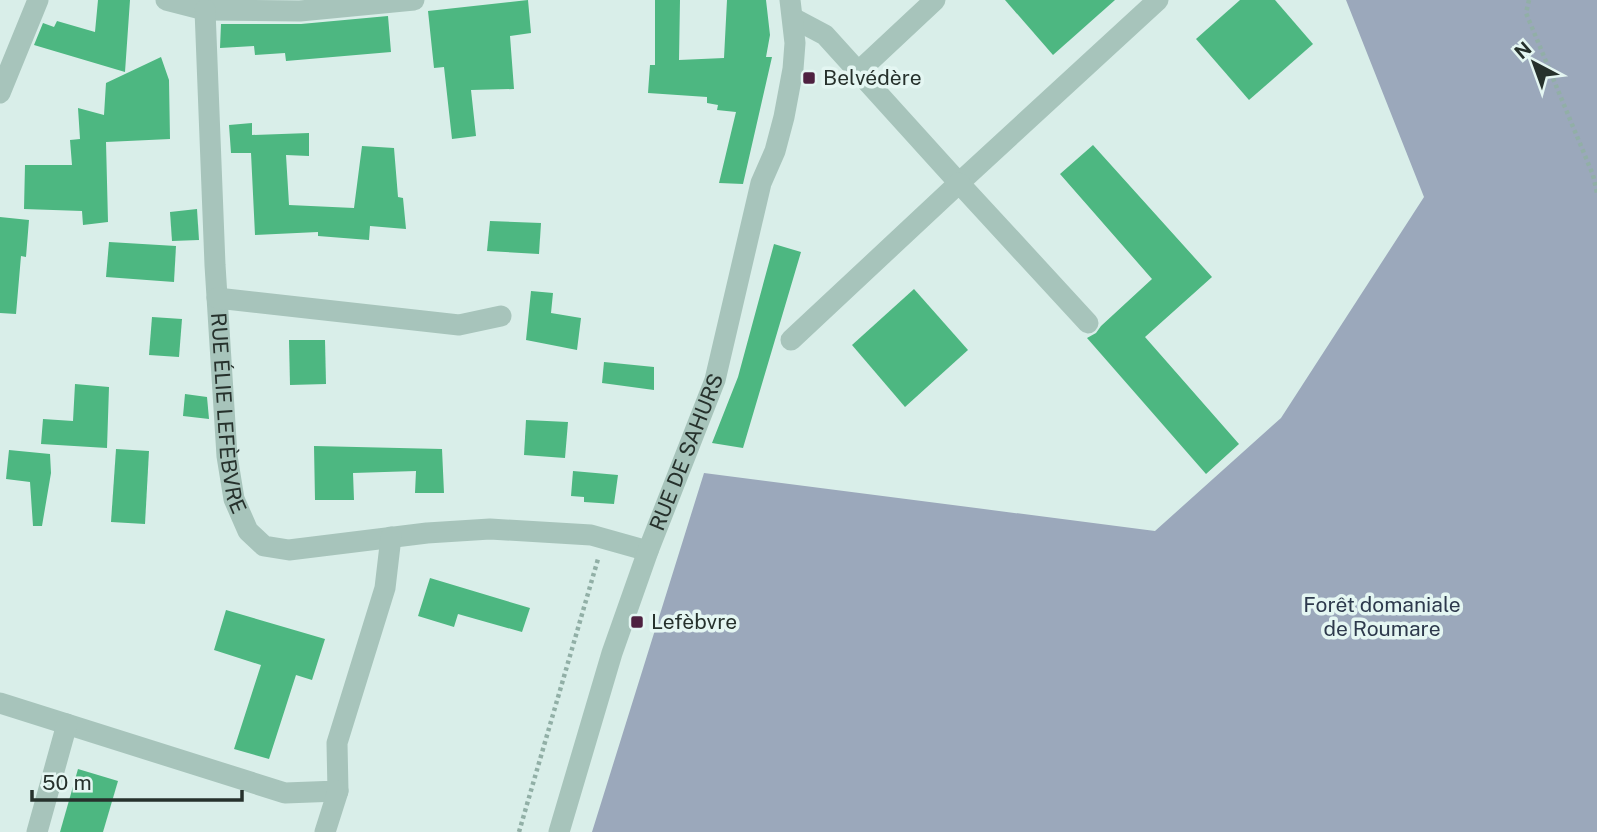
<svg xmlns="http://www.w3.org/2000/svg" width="1597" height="832" viewBox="0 0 1597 832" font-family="'Public Sans',sans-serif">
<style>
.green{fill:#9ba8bb}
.building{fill:#4db781}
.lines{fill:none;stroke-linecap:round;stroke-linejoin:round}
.path{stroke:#91afa6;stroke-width:4.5;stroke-dasharray:3.5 3.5;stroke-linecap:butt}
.minor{stroke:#a7c4bb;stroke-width:21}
.poi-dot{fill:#4e2140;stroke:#e4f6f2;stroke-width:2.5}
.labels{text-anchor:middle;stroke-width:7;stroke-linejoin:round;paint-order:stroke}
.poi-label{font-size:21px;fill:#26312c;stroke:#e4f6f2;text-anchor:start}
.street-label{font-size:21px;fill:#26312c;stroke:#e4f6f2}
.park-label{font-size:21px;fill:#2d394c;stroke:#e4f6f2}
</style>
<rect width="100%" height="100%" fill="#d9eee9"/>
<path class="green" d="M1346,0H1597V832H592L704,473L1155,531L1281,418L1424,197Z"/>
<g class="building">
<path d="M98,0H130L125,72L34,45L43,23L54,27L57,21L95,32Z"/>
<path d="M528,0L531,33L510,36L514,89L471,90L476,136L452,139L444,67L434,68L428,11Z"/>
<path d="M655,0H680L679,60L724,58L727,0H766L770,35L766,57H772L743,184L719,183L736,112L717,110L718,105L707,103V97L648,93L650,65H655Z"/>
<path d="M1005,0H1115L1053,55Z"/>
<path d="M1240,0H1275L1313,44L1249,100L1196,39Z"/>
<path d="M388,16L391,52L286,61L285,53L255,55L254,46L220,48L221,24H301Z"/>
<path d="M161,57L169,80L170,139L106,142L108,222L83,225L82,211L24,209L25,165H72L70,140L80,139L78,108L104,115L106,83Z"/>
<path d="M252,123V135L309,133V156L286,155L289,205L354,208L362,146L394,148L398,197L403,198L406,229L370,226L369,240L318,236V232L255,235L251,153H231L229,125Z"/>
<path d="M1093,145L1212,277L1145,337L1239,444L1206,474L1087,338L1096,333L1101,326L1152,279L1060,174Z"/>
<path d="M197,209L199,240L172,241L170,212Z"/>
<path d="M0,217L29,220L26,257L21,256L16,314L0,313Z"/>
<path d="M490,221L541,223L539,254L487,251Z"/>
<path d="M109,242L176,246L174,282L106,277Z"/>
<path d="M774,244L801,252L743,448L712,443L738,377Z"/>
<path d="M914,289L968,350L905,407L852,345Z"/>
<path d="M531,291L553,293L551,313L581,318L577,350L526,340Z"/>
<path d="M152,317L182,319L179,357L149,355Z"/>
<path d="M289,340H325L326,384L290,385Z"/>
<path d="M604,362L654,367V390L602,383Z"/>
<path d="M75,384L109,387L107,448L41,444L43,419L73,421Z"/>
<path d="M185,394L207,397L209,419L183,416Z"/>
<path d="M526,420L568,422L565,458L524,455Z"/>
<path d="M314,446L442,449L444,493H415L416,471L353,473L354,500H315Z"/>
<path d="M116,449L149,451L145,524L111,522Z"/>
<path d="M9,450L50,454L51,473L42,526H33L30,482L6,479Z"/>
<path d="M573,471L618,475L614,504L584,502V497L571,496Z"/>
<path d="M430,578L530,608L522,632L458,614L454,627L418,616Z"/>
<path d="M226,610L325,639L312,680L296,675L269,759L234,749L261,665L214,650Z"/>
<path d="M78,769L118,781L103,832H60Z"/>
</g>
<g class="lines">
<g class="path">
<path d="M1529,0L1526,13L1593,175L1597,193"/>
<path d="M519,832L598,559"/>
</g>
<g class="minor">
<path d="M166,0L205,10L300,11L414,0"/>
<path id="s1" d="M205,10L215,265L227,456L234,499L248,531L264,546L289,550L427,533L490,529L591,535L648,551"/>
<path d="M793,18L825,35L959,183L1158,0"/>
<path d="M858,72L935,0"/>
<path d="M0,93L38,0"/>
<path d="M217,298L459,325L501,316"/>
<path d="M791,340L959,183L1088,323"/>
<path d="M0,703L285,793L338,791L337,743L385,588L391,537"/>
<path d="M37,832L67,724"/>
<path d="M325,832L338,791"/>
<path id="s2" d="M559,832L612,653L648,551L715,380L761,183L775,151L784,117L793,69L795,43L790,0"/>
</g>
</g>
<g class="poi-dot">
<rect x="802" y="71" width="14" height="14" rx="3.5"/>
<rect x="630" y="615" width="14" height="14" rx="3.5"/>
</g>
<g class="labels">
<g class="poi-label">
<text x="823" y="85">Belvédère</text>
<text x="651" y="629">Lefèbvre</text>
</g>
<g class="street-label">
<text dy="7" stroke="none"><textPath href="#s1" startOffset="404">RUE ÉLIE LEFÈBVRE</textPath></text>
<text dy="7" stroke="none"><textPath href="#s2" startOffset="401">RUE DE SAHURS</textPath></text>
</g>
<g class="park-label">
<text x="1382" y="612">Forêt domaniale<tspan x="1382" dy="24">de Roumare</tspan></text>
</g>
</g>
<g transform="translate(1534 63) rotate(319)" stroke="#e4f6f2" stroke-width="5" paint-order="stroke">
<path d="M0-5L12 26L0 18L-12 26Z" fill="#26312c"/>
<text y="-10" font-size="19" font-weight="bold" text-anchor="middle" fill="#26312c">N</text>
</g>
<path d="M32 790v10h210v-10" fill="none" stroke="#26312c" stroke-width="3.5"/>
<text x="42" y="790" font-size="21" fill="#26312c" stroke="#e4f6f2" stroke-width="5" paint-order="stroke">50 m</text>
</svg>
